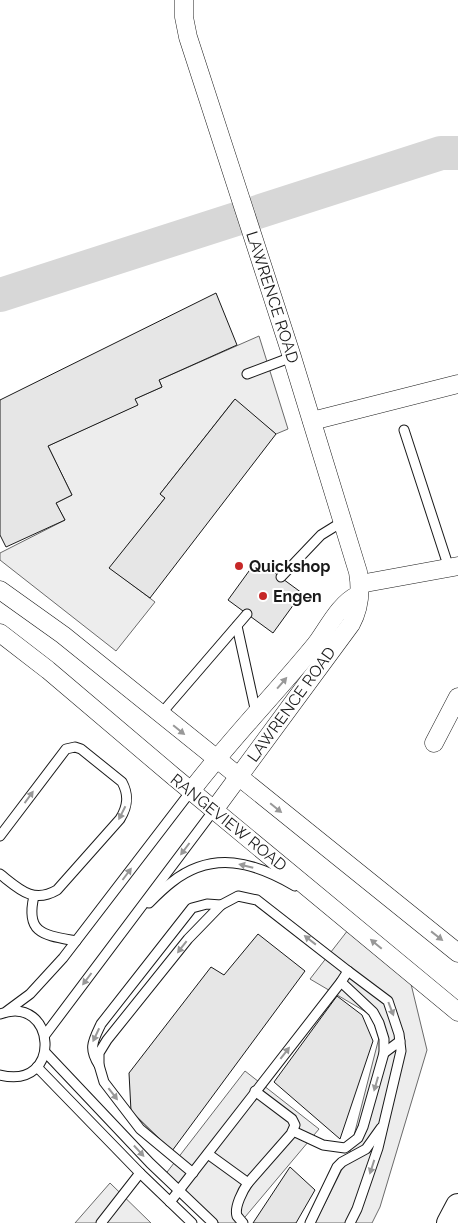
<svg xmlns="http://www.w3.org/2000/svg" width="458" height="1223" viewBox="0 0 458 1223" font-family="Raleway,sans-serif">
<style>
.built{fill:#ededed;stroke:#6a6a6a}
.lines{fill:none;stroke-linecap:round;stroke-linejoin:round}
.river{stroke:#d7d7d7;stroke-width:34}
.building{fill:#e6e6e6;stroke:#1a1a1a}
.service-casing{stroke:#1a1a1a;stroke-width:11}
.minor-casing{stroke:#1a1a1a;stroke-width:19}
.secondary-casing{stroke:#1a1a1a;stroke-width:26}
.service{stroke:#fff;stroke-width:9}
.minor{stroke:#fff;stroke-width:18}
.secondary{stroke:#fff;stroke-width:24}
.oneway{fill:#989898}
.poi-dot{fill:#c62828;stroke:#fff;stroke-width:2}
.labels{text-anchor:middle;stroke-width:4;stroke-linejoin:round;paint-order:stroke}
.street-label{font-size:16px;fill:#1a1a1a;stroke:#fff}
.poi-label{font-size:16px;font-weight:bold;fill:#1a1a1a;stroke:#fff;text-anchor:start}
</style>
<rect width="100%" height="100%" fill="#fff"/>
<g class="built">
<path d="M259,336L288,429L276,434L234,400L160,494L165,498L110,568L155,602L116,651L0,560V553L65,520L56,503L72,495L48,446L137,405L135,399L162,387L159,380Z"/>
<path d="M348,930L411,984L427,1050L380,1207L372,1223H315L349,1155L383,1022L310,979Z"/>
<path d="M245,1071L319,1129L240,1223H219L164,1176Z"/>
<path d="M110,1183L151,1223H75Z"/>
</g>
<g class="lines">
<path class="river" d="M0,295L441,153H458"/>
</g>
<g class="building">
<path d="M216,293L237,345L159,380L162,387L135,399L138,405L48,446L72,495L56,503L65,520L6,547L0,535V400Z"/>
<path d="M235,399L276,434L150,598L109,568L165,498L160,494Z"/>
<path d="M257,560L302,593L273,633L228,600Z"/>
<path d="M258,934L305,971L172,1151L131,1111L129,1073L211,967L224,975Z"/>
<path d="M337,996L362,1015L373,1041L340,1139L274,1082Z"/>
<path d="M290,1167L315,1190L296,1223H253Z"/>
</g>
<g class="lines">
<g class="service-casing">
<g id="service">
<path d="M247,374L292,357"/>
<path d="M404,430L449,568"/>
<path d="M281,577L321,535L342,522"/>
<path d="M237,626L256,713"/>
<path d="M160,715L247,614"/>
<path d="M0,836L66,749L75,747L81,749L122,782C129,795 128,806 120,819L57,890C33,904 19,889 0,874"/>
<path d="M34,896C25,934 44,935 76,941"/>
<path d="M149,903C156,896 164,888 172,882C213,850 254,862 295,886"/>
<path d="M7,1011L30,994L63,958L191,791"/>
<path d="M0,1014C56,993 64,1091 0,1075"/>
<path d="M45,1035L214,810"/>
<path d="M45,1052L150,1163L213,1223"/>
<path d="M384,1053L400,1041"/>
<path d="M99,1065C88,1048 93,1041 101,1024L192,908L207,904L221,905"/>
<path d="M37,1067L140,1173L192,1223"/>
<path d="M293,1131L323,1145L345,1148L358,1138L363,1127L384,1053V1039L379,1023L373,1012L341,982"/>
<path d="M208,1154L248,1183"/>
<path d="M193,1173L140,1129L104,1082L99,1065V1053L107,1040L188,939L221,905L238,896L257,900L348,971"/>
<path d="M170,1202L341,982L348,971L388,1001L399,1034L401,1051L378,1148L357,1209L350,1223"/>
<path d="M101,1223L140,1173"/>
<path d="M243,1223C242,1222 238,1217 237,1216C234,1207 243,1190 248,1183L291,1134L295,1125L292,1119L255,1091"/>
<path d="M310,1223L337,1167L342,1162L366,1149L381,1128"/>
</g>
</g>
<g class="minor-casing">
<g id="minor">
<path d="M184,0V17L188,37L292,357L358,572C361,590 360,608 351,624L214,810"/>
<path d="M312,421L458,384"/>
<path d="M360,584L458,566"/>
<path d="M0,590L63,635L458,953"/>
<path d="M0,633L48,670L173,776L458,1012"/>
<path d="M434,743L458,697"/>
<path d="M191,791C230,740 275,694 316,644C328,628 339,604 358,595"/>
</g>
</g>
<g class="secondary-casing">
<path id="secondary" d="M449,1223L458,1206"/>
</g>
<use href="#service" class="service"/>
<use href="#minor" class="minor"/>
<use href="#secondary" class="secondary"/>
</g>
<defs><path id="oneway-solid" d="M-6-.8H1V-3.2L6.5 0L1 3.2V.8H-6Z" transform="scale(1.25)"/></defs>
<g class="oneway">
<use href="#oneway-solid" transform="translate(282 683) rotate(-49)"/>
<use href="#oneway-solid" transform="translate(179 730) rotate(39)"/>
<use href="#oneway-solid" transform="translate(29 797) rotate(-54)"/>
<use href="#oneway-solid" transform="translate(276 808) rotate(39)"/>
<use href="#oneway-solid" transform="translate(122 813) rotate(117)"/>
<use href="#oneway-solid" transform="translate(185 849) rotate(127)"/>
<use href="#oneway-solid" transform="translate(246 866) rotate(-166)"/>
<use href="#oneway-solid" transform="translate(127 874) rotate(-53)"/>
<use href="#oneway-solid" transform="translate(437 936) rotate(38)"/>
<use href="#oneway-solid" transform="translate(310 940) rotate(-142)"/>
<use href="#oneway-solid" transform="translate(376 944) rotate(-140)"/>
<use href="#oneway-solid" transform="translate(182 947) rotate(128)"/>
<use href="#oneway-solid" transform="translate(87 979) rotate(127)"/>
<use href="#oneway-solid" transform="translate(391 1009) rotate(69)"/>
<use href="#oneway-solid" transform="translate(96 1035) rotate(115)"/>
<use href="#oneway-solid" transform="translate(285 1053) rotate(-52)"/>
<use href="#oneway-solid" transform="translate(376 1084) rotate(106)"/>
<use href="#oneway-solid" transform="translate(113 1094) rotate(52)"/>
<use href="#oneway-solid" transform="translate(139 1151) rotate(47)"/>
<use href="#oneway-solid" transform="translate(372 1167) rotate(108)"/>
</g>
<g class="poi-dot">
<circle cx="239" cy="566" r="5"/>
<circle cx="263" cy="596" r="5"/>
</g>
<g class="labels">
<g class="street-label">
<text transform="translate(273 297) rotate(72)" y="6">LAWRENCE ROAD</text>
<text transform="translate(291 704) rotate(-54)" y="6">LAWRENCE ROAD</text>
<text transform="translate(229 822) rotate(39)" y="6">RANGEVIEW ROAD</text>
</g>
<g class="poi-label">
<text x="249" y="572">Quickshop</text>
<text x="273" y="602">Engen</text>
</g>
</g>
</svg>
